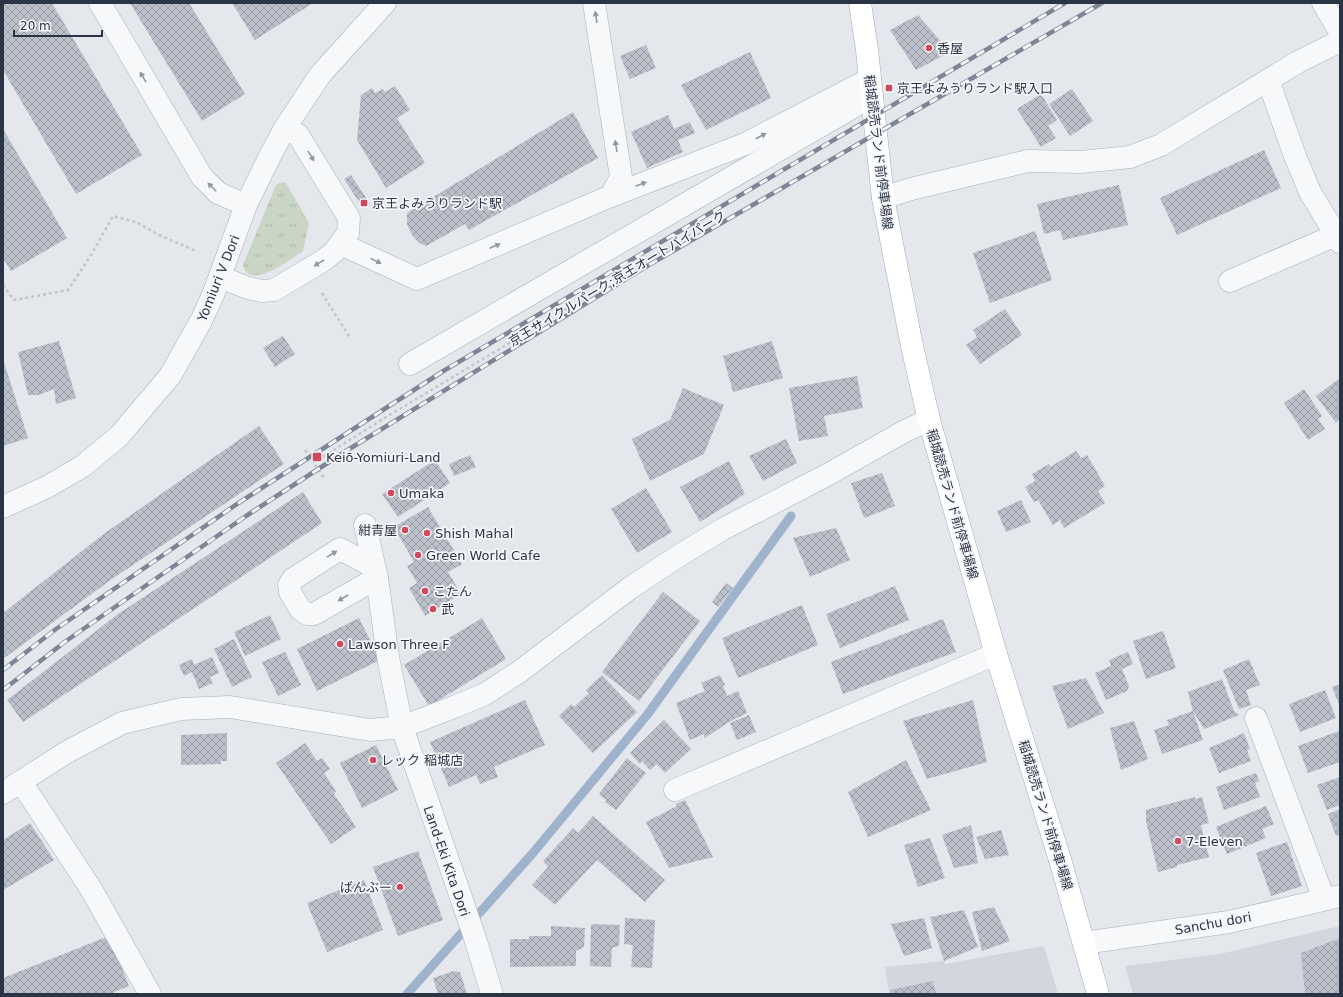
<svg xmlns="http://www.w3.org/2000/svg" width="1343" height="997" viewBox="0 0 1343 997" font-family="'DejaVu Sans','Noto Sans JP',sans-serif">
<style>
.built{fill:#d2d6de}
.grass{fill:url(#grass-tufts)}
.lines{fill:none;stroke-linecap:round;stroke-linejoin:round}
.stream{stroke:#9fb4cc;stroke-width:9}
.building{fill:url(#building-cross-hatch)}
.minor-casing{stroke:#a9aeb7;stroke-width:23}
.major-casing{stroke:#a3abb8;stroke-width:23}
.path{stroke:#c2c5cb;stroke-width:2.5;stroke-dasharray:3 3;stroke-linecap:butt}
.minor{stroke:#f7f8fa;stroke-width:22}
.major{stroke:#fff;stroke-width:22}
.rail-casing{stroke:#7d8696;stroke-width:4.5}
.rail{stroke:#f4f6f9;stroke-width:3;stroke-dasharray:9;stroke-linecap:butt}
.oneway{fill:#9196a0}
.poi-dot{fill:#d1495b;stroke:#f4f6f9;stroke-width:1.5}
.labels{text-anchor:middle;stroke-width:3.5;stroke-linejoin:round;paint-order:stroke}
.poi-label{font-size:13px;fill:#2b3445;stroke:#f4f6f9;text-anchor:start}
.street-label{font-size:13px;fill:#2b3445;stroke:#f4f6f9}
</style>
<defs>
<pattern id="grass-tufts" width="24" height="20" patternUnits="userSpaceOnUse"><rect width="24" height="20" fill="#c9d6c5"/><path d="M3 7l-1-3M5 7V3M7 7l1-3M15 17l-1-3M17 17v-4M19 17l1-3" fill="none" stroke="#adb8ab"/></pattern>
<pattern id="building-cross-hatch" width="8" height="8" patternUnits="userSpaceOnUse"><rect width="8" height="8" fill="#bbc0ca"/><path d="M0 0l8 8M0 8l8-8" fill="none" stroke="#989da6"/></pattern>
</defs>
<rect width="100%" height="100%" fill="#e4e7ec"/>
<g class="built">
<path d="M1340,926V994H1133L1125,966L1220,954Z"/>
<path d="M1044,946L1058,994H889L885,967L944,961L945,964Z"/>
</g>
<path class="grass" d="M282,182L286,183L309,223L303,251C291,259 249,292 243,265L276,185Z"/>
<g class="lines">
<path class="stream" d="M407,994L533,853L647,715L791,516"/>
</g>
<g class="building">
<path d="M3,3H52L142,155L76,194L3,70Z"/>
<path d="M130,3H189L245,94L202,121Z"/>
<path d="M232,3H313L255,40Z"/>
<path d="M918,15L950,52L916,70L890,30Z"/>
<path d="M646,45L656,68L630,79L620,56Z"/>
<path d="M750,52L771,98L706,130L681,85Z"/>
<path d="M395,86L410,110L397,118L425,163L386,188L357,140L361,95L372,88L375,93L383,89L385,92Z"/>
<path d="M1072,89L1093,121L1070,136L1049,104Z"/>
<path d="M1041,94L1057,120L1048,126L1056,138L1041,147L1017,109Z"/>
<path d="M573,112L598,158L469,230L465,224L426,246L419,243L412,235L407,224V213Z"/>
<path d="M668,115L674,129L690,122L695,133L678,140L683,152L647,168L631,132Z"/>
<path d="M3,129L67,238L11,271L3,258Z"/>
<path d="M1264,150L1281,188L1177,235L1160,198Z"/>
<path d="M351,175L370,204L363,208L344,179Z"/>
<path d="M1119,185L1128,225L1063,240L1060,230L1044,234L1037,204Z"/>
<path d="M1035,231L1052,280L990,303L973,253Z"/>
<path d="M1005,309L1022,335L980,364L966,345L977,337L973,330Z"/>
<path d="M283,336L295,354L275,367L263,348Z"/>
<path d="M59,341L76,398L56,404L54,389L39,395H28L18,352Z"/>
<path d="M772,341L783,378L733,392L723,356Z"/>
<path d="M3,359L28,438L3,446Z"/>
<path d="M857,376L863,408L824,416L828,436L799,441L789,388Z"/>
<path d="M1340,378V419L1336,423L1316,396Z"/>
<path d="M683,388L724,405L704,454L650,481L632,439L670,420Z"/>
<path d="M1304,389L1322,416L1318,419L1325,429L1308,440L1284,403Z"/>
<path d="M259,426L284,464L112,579L3,659V613L105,533Z"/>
<path d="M786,439L797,463L763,481L749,456Z"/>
<path d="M1076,451L1081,458L1087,455L1105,486L1098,491L1105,503L1064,528L1060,520L1053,525L1038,500L1034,502L1025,487L1035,481L1032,474L1049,464L1050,467Z"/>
<path d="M470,455L476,467L454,476L449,464Z"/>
<path d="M435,460L450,483L398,517L382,494Z"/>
<path d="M729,461L745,494L700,522L680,487Z"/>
<path d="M882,473L895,506L864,518L851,483Z"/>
<path d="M646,488L672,532L637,553L611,509Z"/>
<path d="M303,492L322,523L23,722L7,700L118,614Z"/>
<path d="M1021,500L1031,522L1006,532L997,511Z"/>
<path d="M428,507L462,564L448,572L461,594L425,616L409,588L417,583L407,566L414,562L394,527Z"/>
<path d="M836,528L850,560L810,577L793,538Z"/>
<path d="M726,583L733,588L718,607L712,602Z"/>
<path d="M895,586L909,620L840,648L826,614Z"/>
<path d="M663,592L700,621L639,701L602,672Z"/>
<path d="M802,605L818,645L738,678L722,638Z"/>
<path d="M270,615L281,639L245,656L234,632Z"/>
<path d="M359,618L380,660L317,691L297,649Z"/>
<path d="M482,618L506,659L429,706L404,665Z"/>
<path d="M943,619L956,652L843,694L831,662Z"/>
<path d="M1163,631L1176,668L1146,679L1133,641Z"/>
<path d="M234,639L252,677L232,687L214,649Z"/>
<path d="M285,652L301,685L278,696L262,662Z"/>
<path d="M1128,652L1133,664L1122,669L1129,686L1127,691L1106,700L1095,673L1111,666L1109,660Z"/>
<path d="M212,657L219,673L210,677L213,683L199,689L192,672L184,676L179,665L192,659L194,665Z"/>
<path d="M1249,659L1260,685L1246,690L1251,705L1239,709L1223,670Z"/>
<path d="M602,675L637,712L593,753L559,716L571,704L574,707L589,693L586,690Z"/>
<path d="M720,675L725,685L723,686L727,696L738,691L747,713L729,722L705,738L704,734L690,740L676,703L705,691L701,683Z"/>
<path d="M1086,678L1104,713L1068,729L1052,686Z"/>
<path d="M1222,679L1234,711L1239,715L1204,729L1193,711L1203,740L1162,754L1154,730L1169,725L1167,720L1193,711L1188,692Z"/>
<path d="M1340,684V707L1332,687Z"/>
<path d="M1325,690L1336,718L1300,732L1289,704Z"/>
<path d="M525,700L545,745L494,767L498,777L480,784L476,775L449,787L430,742Z"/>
<path d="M973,700L987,762L927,779L903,721Z"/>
<path d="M749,715L756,732L737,740L730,723Z"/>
<path d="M664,720L691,749L665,773L657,764L650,770L642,761L640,764L630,753Z"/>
<path d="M1134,721L1148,759L1121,770L1110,728Z"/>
<path d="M1339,731L1340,735V762L1308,773L1298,746Z"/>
<path d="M227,733V761H221V764L181,765V735Z"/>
<path d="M1244,733L1250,749L1247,750L1251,761L1219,773L1209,748Z"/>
<path d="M305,743L317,761L322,758L330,769L324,773L336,791L334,794L356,827L331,844L276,763Z"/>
<path d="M376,745L398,790L362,808L340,763Z"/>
<path d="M627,758L646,773L616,810L605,802L606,800L599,794Z"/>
<path d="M906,760L931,810L868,837L848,792Z"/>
<path d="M1256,773L1259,781L1255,783L1260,797L1224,810L1216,787Z"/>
<path d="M1340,777V805L1327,810L1317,785Z"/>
<path d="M1195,797V799L1202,797L1209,823L1201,825L1209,857L1177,865V867L1158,872L1146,821V810Z"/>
<path d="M685,800L713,857L669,868L646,822L677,806L676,804Z"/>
<path d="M1266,806L1274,824L1262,829L1266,838L1227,854L1216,827Z"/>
<path d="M1340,809V838L1339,835L1336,836L1328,814Z"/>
<path d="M593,816L665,880L645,902L597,860L555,905L532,885L548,867L543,861L573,828L578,833Z"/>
<path d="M30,823L54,860L3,890V840Z"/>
<path d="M971,825L978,863L954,868L942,835Z"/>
<path d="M1001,830L1009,855L985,859L976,837Z"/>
<path d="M930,838L945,878L918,887L904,845Z"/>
<path d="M1287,842L1302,886L1271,896L1256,853Z"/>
<path d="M418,851L443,920L398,936L373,867Z"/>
<path d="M364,880L383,930L327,952L307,903Z"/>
<path d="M994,907L1010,941L982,951L972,912Z"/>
<path d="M964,910L978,947L944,961L930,917Z"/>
<path d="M625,918L655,920L652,968L631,967L633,945L624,944Z"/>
<path d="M924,918L932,948L904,956L891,924Z"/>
<path d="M591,924L620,925L619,946L612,948L611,967L590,966Z"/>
<path d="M551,926L585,928L584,947L576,951V966L510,967V939H529V936H551Z"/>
<path d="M109,936L129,986L110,994H3V978Z"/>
<path d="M1340,938V994H1305L1301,953Z"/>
<path d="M454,971L460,972L467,994H438L433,978Z"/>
<path d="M933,981L936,994H890V990Z"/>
</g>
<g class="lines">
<g class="minor-casing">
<g id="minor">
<path d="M100,3L202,177L218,193L246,205"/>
<path d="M594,3L621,177L611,196"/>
<path d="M1323,3L1340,32"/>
<path d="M1268,80L1295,156L1310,192L1340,242"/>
<path d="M883,198L911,189L1028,161L1081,162L1130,157L1161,145L1298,62L1340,41"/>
<path d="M341,244L417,279L611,196L745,144L870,79"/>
<path d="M220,277L248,288L262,291L274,290L324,260L334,252L348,233L349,218L298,135L285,128"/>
<path d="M1230,281L1336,235"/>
<path d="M410,364L872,96"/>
<path d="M3,507L47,487L83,466L119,436L170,376L201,321L213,295L246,205L271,154L285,128L320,75L385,3"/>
<path d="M365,525L377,578L388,657L402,727L474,935L492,994"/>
<path d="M374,567L340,549L293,579L289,585L290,592L300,609L307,614H314L377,578"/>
<path d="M1256,718L1324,899"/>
<path d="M21,782L91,889L150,994"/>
<path d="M675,790L996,654"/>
<path d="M3,793L67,752L122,723L181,709L230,707L370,730L402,727L454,707L485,694L519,672L630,588L680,555L723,529L827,475L905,431L929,420"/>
<path d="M1084,943L1229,922L1340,896"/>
</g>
</g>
<g class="major-casing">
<path id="major" d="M860,3L867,50L883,198L912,346L929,420L996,654L1061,863L1098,994"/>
</g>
<g class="path">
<path d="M3,285L14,300L68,290L91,255L113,216L136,222L159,235L196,251"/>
<path d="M322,293L350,338"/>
<path d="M305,450L324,478"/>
<path d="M313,463L383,419L701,228"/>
</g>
<use href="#minor" class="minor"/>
<use href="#major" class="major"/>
<g class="rail-casing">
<g id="rail">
<path d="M3,670L56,629L237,504L445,370L1065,3"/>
<path d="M3,690L66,641L246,516L346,451L642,269L1102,3"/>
</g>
</g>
<use href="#rail" class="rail"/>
</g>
<defs><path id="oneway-solid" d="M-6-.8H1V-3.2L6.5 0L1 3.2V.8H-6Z"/></defs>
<g class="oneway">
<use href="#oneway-solid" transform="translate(596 17) rotate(-99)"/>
<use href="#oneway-solid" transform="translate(143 77) rotate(-121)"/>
<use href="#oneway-solid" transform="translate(761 136) rotate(-27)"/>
<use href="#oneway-solid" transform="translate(616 146) rotate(-99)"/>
<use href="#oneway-solid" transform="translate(311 156) rotate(59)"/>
<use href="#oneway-solid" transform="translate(641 184) rotate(-21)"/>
<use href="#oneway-solid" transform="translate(212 187) rotate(-135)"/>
<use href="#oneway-solid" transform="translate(495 246) rotate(-23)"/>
<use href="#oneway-solid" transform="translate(376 261) rotate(26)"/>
<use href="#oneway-solid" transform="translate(319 263) rotate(148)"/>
<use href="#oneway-solid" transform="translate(332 554) rotate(-32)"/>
<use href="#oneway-solid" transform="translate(343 598) rotate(150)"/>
</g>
<g class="poi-dot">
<circle cx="929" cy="48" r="4"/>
<rect x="885" y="84" width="8" height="8" rx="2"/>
<rect x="360" y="199" width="8" height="8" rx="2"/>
<rect x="312" y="452" width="10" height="10" rx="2"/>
<circle cx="391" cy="493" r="4"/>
<circle cx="405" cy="530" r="4"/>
<circle cx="427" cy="533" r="4"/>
<circle cx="418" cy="555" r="4"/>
<circle cx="425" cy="591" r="4"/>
<circle cx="433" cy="609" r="4"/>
<circle cx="340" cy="644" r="4"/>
<circle cx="373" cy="760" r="4"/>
<circle cx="1178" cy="841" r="4"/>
<circle cx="400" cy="887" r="4"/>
</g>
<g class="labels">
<g class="poi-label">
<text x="937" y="53">香屋</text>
<text x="897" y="93">京王よみうりランド駅入口</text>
<text x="372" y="208">京王よみうりランド駅</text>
<text x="326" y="462">Keiō-Yomiuri-Land</text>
<text x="399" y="498">Umaka</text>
<text x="397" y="535" text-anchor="end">紺青屋</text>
<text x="435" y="538">Shish Mahal</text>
<text x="426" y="560">Green World Cafe</text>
<text x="433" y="596">こたん</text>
<text x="441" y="614">武</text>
<text x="348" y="649">Lawson Three F</text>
<text x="381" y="765">レック 稲城店</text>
<text x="1186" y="846">7-Eleven</text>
<text x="392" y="892" text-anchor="end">ばんぶー</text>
</g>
<g class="street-label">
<text transform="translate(879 152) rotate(83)" y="5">稲城読売ランド前停車場線</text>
<text transform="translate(218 278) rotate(-68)" y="5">Yomiuri V Dori</text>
<text transform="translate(617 278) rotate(-31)" y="5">京王サイクルパーク;京王オートバイパーク</text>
<text transform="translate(953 504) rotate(74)" y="5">稲城読売ランド前停車場線</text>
<text transform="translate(1046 815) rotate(73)" y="5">稲城読売ランド前停車場線</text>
<text transform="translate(447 861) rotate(71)" y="5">Land-Eki Kita Dori</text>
<text transform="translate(1213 923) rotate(-10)" y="5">Sanchu dori</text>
</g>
</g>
<rect width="1343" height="997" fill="none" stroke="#2b3445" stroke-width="8"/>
<path d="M14 30v6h88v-6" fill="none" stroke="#2b3445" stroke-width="2"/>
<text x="20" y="30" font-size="12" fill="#2b3445" stroke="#f4f6f9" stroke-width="3" paint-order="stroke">20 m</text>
</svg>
